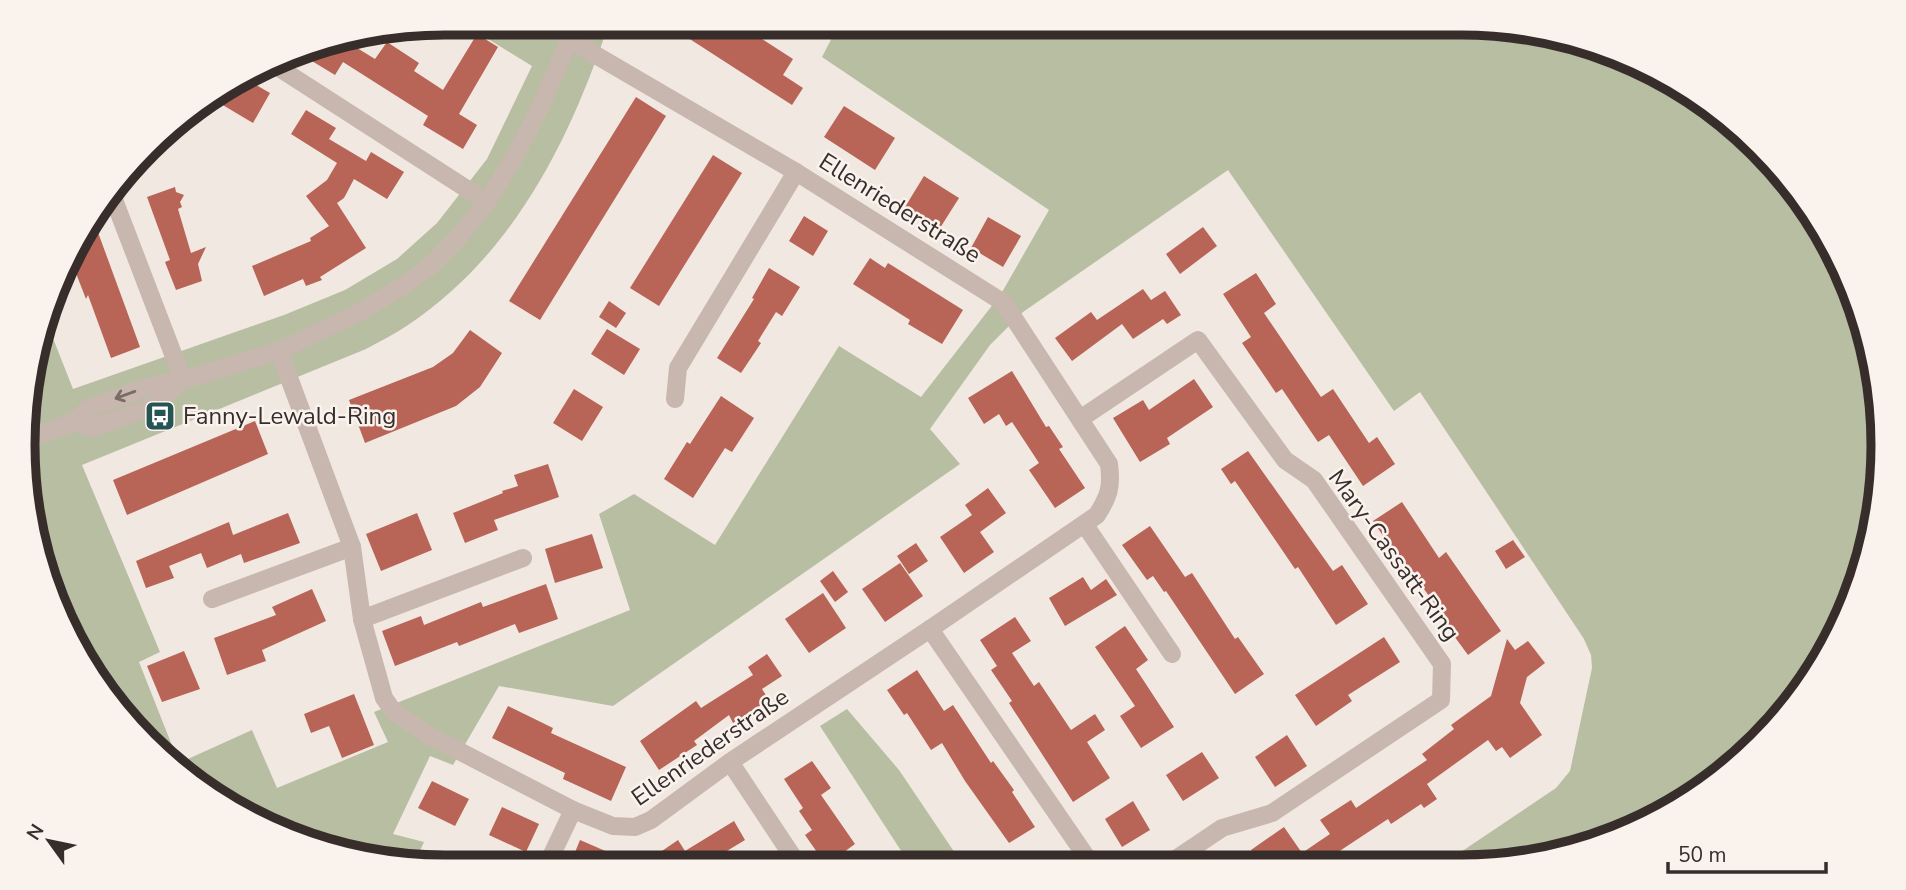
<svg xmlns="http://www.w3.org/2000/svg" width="1906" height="890" viewBox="0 0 1906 890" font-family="'Nunito Sans',sans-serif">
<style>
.green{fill:#b8bea2}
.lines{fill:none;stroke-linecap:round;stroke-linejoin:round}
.stream{stroke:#83aba8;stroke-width:6}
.building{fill:#b86457}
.minor{stroke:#c8b7ae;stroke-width:18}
.oneway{stroke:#786c66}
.labels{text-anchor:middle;stroke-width:5;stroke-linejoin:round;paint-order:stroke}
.street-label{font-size:24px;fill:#372e2b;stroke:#f9f2ed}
.poi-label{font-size:24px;fill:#372e2b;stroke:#f9f2ed;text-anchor:start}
.rim{fill:none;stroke:#372e2b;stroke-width:9}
</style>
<rect width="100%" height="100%" fill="#f1e8e1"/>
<g class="green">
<path d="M462,23H609C570,140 514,254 408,325C395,334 380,341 366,349L82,465L160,652L139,662L179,763L252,730L277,788L388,742L374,712L630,610L599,514L634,494L715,545L839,346L921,397L1001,294L1049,210L822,57L836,30L826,23H1461L1623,55L1760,147L1851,284L1883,445L1851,607L1796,702L1738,760L1574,848L1516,864H1443L1556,788L1570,771L1592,668L1591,655L1584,639L1420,392L1394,411L1228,170L1023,312L990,345L930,429L960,464L613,706L499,686L453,765L430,756L393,834L424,842L415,861L283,835L147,744L66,632L26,501L31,362L47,323L73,389L284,315L345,290L397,259L437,223L487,159L532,66Z"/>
<path d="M847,709L899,770L963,865L911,866L820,726Z"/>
</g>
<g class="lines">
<path class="stream" d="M48,570C67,594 72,607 71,638"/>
</g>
<g class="building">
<path d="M665,23H737L793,59L783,75L803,88L792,105Z"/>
<path d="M477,34L498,47L459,114L477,125L463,149L423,125L428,116L343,62L335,75L297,52L309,45L344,40L375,59L387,42L419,63L414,71L443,90Z"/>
<path d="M246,79L270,93L253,123L221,104L231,87Z"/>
<path d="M636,97L666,116L540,320L509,301Z"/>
<path d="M844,106L895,138L875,170L824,137Z"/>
<path d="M306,110L336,128L329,139L366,161L371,152L404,172L387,199L354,179L344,198L337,203L366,248L320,277L322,280L306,286L303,279L264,296L252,266L311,241L310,238L329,226L306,196L327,180L337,163L291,134Z"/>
<path d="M713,155L742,173L659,306L630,288Z"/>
<path d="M924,176L959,198L940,228L905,207Z"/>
<path d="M175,187L176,192L184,195L180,202L182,207L178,209L191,253L206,247L198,264L202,281L176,290L165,262L170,260L147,197Z"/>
<path d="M92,216L140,347L111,358L88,295L86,299L72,263Z"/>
<path d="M804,216L828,231L813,256L789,241Z"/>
<path d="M988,217L1021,236L1003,267L971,248Z"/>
<path d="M1203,227L1217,246L1180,274L1166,254Z"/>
<path d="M870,258L885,268L888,263L963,310L942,344L908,324L910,320L853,284Z"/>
<path d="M769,268L800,287L782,316L776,312L758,341L761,343L741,373L717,358L754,299L752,298Z"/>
<path d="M1256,273L1276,304L1264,313L1321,397L1333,389L1369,443L1377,437L1395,464L1363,486L1329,435L1318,442L1282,389L1276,393L1242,343L1251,337L1223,294Z"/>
<path d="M1143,289L1151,300L1165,291L1181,315L1167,324L1163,319L1133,339L1122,324L1072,361L1055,338L1091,312L1097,320Z"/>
<path d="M609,301L626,313L616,328L599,317Z"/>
<path d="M607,329L640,349L624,375L591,354Z"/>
<path d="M470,330L502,353L480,387L456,406L365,443L349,400L433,367L453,353Z"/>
<path d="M1012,371L1046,427L1049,426L1063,447L1059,449L1085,488L1055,508L1029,470L1039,463L1012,422L1006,426L999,414L984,424L968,398Z"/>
<path d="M1194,379L1213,407L1167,438L1170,444L1140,462L1113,418L1143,400L1149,410Z"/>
<path d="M574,389L603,407L582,441L553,423Z"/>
<path d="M721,396L754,418L732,452L725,448L693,498L664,479L687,442L690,444Z"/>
<path d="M255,421L268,454L127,515L113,480Z"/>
<path d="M1248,451L1333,571L1342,565L1368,604L1336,625L1298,567L1295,569L1235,481L1231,484L1221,469Z"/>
<path d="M548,464L559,497L494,520L498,530L465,543L453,513L503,493L502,491L518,486L514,475Z"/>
<path d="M988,488L1006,513L980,532L994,552L964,573L940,537L972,515L965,505Z"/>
<path d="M1402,502L1439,558L1446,552L1501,631L1468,655L1446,625L1449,623L1398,554L1396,555L1373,521Z"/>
<path d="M288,513L300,543L244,563L241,554L207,568L201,553L169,566L174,578L146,588L136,561L229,522L233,535Z"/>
<path d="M417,513L432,550L381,571L366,534Z"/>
<path d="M1150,526L1185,577L1192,573L1235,639L1238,637L1264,674L1235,694L1166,591L1164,592L1153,576L1147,580L1122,545Z"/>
<path d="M592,534L603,568L555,583L545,549Z"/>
<path d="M1513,540L1525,557L1506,569L1495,551Z"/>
<path d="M916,543L928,561L909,574L897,556Z"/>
<path d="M900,563L923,596L885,622L862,589Z"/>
<path d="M833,571L848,592L835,602L820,581Z"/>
<path d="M1083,577L1091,590L1106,579L1117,595L1065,626L1049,598Z"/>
<path d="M546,584L558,619L519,633L515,624L459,646L457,642L395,666L382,631L421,616L424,625L481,602L483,607Z"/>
<path d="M312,589L326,621L262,650L266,661L227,675L214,638L276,615L272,607Z"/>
<path d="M823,593L846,628L809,653L785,619Z"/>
<path d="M1015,617L1031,641L1012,653L1034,686L1039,682L1071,730L1095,714L1105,730L1087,742L1110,778L1073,802L1009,703L1012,701L991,670L997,666L980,640Z"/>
<path d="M1125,626L1148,660L1136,669L1174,727L1141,748L1120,716L1135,706L1095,647Z"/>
<path d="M1384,637L1400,662L1348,695L1352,701L1316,726L1295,695Z"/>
<path d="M1507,639L1515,650L1528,641L1545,663L1527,677L1520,703L1542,735L1510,758L1502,747L1496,751L1488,740L1427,784L1437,799L1424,808L1421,804L1391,824L1388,819L1320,864H1261L1251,850L1284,827L1302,853L1330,834L1320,820L1351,800L1356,808L1427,760L1422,754L1454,729L1451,725L1491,696Z"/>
<path d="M184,651L200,689L162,702L147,666Z"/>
<path d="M767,654L782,676L762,689L769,700L733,723L729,715L694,741L697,745L659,770L640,741L696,701L701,708L753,675L748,667Z"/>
<path d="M917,670L944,711L953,705L991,763L993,761L1014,790L1012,792L1035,827L1009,843L965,781L942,743L931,750L907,713L904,715L887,690Z"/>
<path d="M354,694L374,745L342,758L329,726L311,733L304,714Z"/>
<path d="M508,706L553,728L551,733L626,767L611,801L563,779L565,773L492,738Z"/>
<path d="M1287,735L1307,766L1275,787L1255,757Z"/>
<path d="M1202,752L1219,778L1183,801L1166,775Z"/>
<path d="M812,761L831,788L821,795L855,844L826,865L805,835L812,830L799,811L803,808L784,779Z"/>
<path d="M432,781L469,799L455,826L418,808Z"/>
<path d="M1133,801L1150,830L1122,847L1105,819Z"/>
<path d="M502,807L539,824L526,852L489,835Z"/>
<path d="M734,821L745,840L702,866L569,867L580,840L640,866L678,840L685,851Z"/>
</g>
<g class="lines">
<g class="minor">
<path d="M273,64L487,202"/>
<path d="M111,192L183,380"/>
<path d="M279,351L352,547L362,619L384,698L394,712L430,736L573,810L613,826L635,827L651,820L730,762L930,629L1097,515C1109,496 1112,487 1109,464L1004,303L796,172L570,40"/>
<path d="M675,399L678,368L796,172"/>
<path d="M1080,419L1198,340L1285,460L1314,480L1442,664L1441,700L1272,813L1222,828L1167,865"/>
<path d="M74,422L92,428L153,406L180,382"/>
<path d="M28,439L74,422L86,410L146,387L183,380L279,351L360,312L403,286L429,267L460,236L487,202L515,156L541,105L577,23"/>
<path d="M1085,525L1172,654"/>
<path d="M212,599L352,547"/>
<path d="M362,619L523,558"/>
<path d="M930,629L1092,865"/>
<path d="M730,762L799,866"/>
<path d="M546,867L573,810"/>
</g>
</g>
<defs><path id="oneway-shaft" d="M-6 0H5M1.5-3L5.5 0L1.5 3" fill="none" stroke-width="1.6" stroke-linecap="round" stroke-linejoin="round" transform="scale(1.75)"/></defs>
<use class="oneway" href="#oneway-shaft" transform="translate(125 395) rotate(160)"/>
<defs>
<g id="bus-square" transform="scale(1.575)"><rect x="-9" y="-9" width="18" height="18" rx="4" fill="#255452" stroke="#f9f2ed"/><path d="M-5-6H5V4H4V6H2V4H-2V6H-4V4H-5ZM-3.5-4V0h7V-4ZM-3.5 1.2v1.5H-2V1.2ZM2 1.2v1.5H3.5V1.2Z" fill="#fff"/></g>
</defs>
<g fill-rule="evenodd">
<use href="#bus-square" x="160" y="416"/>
</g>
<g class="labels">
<g class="street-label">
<text transform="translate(900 208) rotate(32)" y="8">Ellenriederstraße</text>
<text transform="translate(1394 555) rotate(54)" y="8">Mary-Cassatt-Ring</text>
<text transform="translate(710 747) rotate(-35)" y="8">Ellenriederstraße</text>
</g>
<g class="poi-label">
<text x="183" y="424">Fanny-Lewald-Ring</text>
</g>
</g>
<path d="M0 0H1906V890H0ZM445 35H1461A410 410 0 0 1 1871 445V445A410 410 0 0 1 1461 855H445A410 410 0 0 1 35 445V445A410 410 0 0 1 445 35Z" fill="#f9f2ed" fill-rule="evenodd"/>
<path class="rim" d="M445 35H1461A410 410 0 0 1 1871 445V445A410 410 0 0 1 1461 855H445A410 410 0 0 1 35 445V445A410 410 0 0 1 445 35Z"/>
<g transform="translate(49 841) rotate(303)" stroke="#f9f2ed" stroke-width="5" paint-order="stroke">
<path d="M0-5L12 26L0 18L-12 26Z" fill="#372e2b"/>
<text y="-10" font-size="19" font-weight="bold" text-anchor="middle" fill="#372e2b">N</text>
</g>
<path d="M1668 862v10h158v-10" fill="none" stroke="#372e2b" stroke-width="3.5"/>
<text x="1678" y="862" font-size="21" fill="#372e2b" stroke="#f9f2ed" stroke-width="5" paint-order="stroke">50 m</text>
</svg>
